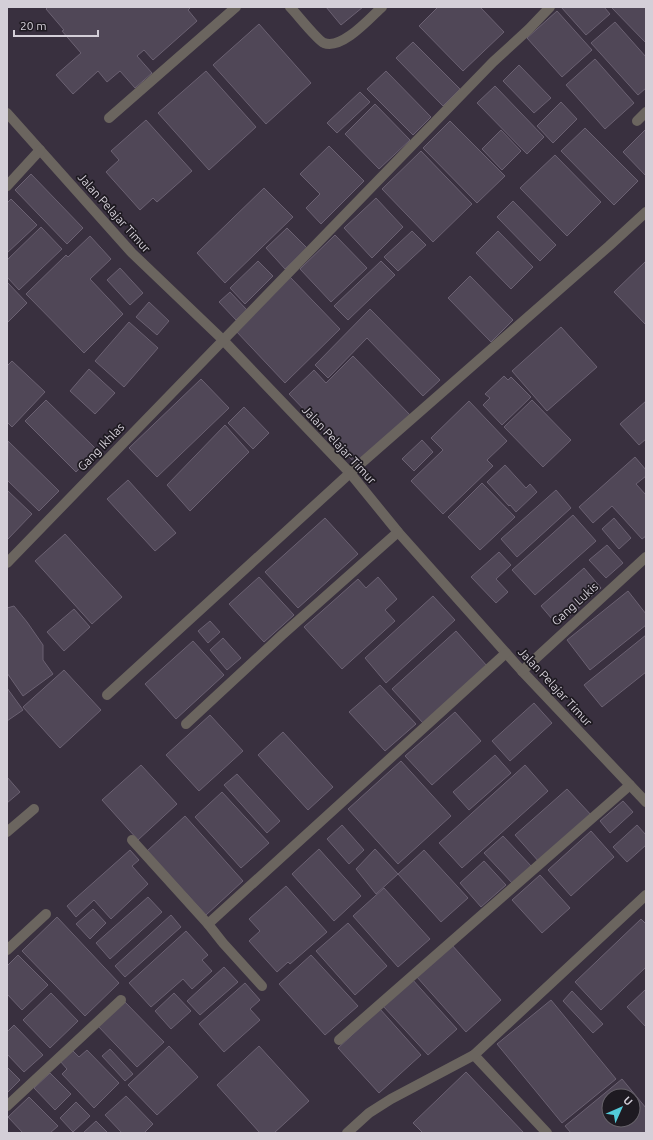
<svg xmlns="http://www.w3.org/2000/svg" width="653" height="1140" viewBox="0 0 653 1140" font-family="Ubuntu,sans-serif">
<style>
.building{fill:#504757;stroke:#6b6172;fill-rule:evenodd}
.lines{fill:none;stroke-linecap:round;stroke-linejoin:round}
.minor{stroke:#6b655f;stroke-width:10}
.labels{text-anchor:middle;stroke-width:3.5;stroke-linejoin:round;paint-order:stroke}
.street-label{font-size:12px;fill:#d4cfd8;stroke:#1e1a21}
</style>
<rect width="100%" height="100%" fill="#39303f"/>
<g class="building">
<path d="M48,7H191L188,10L197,21L153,60L144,50L137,56L152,73L135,88L120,71L107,82L98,71L73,94L56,75L81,53L62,31L64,30L46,9Z"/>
<path d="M326,7H363L341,25Z"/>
<path d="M438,7H480L504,32L463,71L419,26Z"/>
<path d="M561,7H604L610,14L586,35Z"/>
<path d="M611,7H646V43Z"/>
<path d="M557,11L592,50L562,77L527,38Z"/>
<path d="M615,22L646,57V88L638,95L591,43Z"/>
<path d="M259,24L311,83L266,124L213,65Z"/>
<path d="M413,42L460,89L443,106L396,58Z"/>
<path d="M595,59L634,103L605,129L566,85Z"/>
<path d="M519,65L551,98L534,113L503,81Z"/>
<path d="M206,71L256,127L209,170L158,113Z"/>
<path d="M386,71L431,117L413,135L367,89Z"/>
<path d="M495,86L544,137L527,154L477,103Z"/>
<path d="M360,92L370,102L337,133L327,123Z"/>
<path d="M561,102L577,119L553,143L537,126Z"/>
<path d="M375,104L410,140L379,169L345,134Z"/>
<path d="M146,120L192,171L157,202L153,198L140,210L106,172L119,160L111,151Z"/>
<path d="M450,121L505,176L477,203L423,148Z"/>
<path d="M585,128L638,181L614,205L561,151Z"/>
<path d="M646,129V176L623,152Z"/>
<path d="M501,130L521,151L502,170L482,149Z"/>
<path d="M329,146L364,181L321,224L306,208L320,194L300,174Z"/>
<path d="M421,151L472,204L433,242L382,189Z"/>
<path d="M555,155L601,202L567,236L520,188Z"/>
<path d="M31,174L83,228L67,244L15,190Z"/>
<path d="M264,188L293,217L225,283L197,253Z"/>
<path d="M376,198L403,227L372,258L344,228Z"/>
<path d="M11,199L37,225L7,253V203Z"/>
<path d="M513,201L556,245L540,261L497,217Z"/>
<path d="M41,227L62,249L19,290L7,277V260Z"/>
<path d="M287,228L307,248L285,269L266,248Z"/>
<path d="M412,231L426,245L398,271L384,257Z"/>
<path d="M498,231L533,267L511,289L476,253Z"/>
<path d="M335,235L367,268L331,302L300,269Z"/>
<path d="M90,236L111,259L90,279L123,314L84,353L26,294L66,255L68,257Z"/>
<path d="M258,261L273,276L245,304L230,288Z"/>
<path d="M381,261L395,275L348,320L334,306Z"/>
<path d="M646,261V325L614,292Z"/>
<path d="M120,268L143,293L130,305L107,280Z"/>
<path d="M470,276L513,320L491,342L448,298Z"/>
<path d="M290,277L340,329L285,383L235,330Z"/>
<path d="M7,282L27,303L7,323Z"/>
<path d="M230,292L247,310L236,320L219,302Z"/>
<path d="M149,302L169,321L157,335L136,317Z"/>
<path d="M370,309L440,380L423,396L367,338L328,378L315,365Z"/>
<path d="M129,322L158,348L124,387L95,361Z"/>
<path d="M561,327L597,367L547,411L512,371Z"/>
<path d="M353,356L410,415L357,465L289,394L314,370L326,383Z"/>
<path d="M12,361L45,392L12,427L7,422V366Z"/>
<path d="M89,369L115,393L95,414L70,391Z"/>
<path d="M504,376L508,380L511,377L531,397L502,425L483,405L490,398L485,394Z"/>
<path d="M201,379L229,408L157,477L129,448Z"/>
<path d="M46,400L97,450L76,472L25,421Z"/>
<path d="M532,400L571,440L543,467L504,427Z"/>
<path d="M469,401L507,441L487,460L493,466L443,514L411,481L443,450L431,438Z"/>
<path d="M646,401V439L639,445L620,424Z"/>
<path d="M244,407L269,433L253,449L228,423Z"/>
<path d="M225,425L249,452L190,511L167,485Z"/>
<path d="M422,440L433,452L414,471L402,459Z"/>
<path d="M8,441L59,491L39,511L7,480Z"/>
<path d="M635,457L646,470V476L636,484L646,495V536L642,539L612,506L593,523L579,507Z"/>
<path d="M505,465L526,488L530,484L537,492L516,512L510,505L509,506L487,482Z"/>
<path d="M128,480L176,533L155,551L107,499Z"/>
<path d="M482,483L515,517L480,550L448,517Z"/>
<path d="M7,490L32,514L7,540Z"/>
<path d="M556,490L571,508L517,557L501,539Z"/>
<path d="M573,515L596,541L535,595L512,570Z"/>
<path d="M325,518L358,554L298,608L265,572Z"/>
<path d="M614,518L631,538L619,549L602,529Z"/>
<path d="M65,534L122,597L92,624L35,561Z"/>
<path d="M607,545L623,563L606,578L589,560Z"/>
<path d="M499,552L511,565L496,579L508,592L496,603L471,577Z"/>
<path d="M584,568L601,588L558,626L541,606Z"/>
<path d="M259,577L294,615L264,642L229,604Z"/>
<path d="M378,577L397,599L385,610L395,621L342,669L304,627L358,579L366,588Z"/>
<path d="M628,591L646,614V625L590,670L567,640Z"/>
<path d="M433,596L455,620L386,683L365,658Z"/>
<path d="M14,606L27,622L43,645V660L53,674L23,696L7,673V608Z"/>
<path d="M74,609L90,627L64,651L47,632Z"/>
<path d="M210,621L220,632L208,643L198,631Z"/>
<path d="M456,631L487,666L423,723L392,689Z"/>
<path d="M646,635V672L602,707L584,685Z"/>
<path d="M223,638L241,658L227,670L210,650Z"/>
<path d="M193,641L224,675L176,719L145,684Z"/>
<path d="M64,670L101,710L60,748L23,707Z"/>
<path d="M380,685L416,724L385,751L349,712Z"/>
<path d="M7,688L23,710L7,721Z"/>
<path d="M534,703L552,723L510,761L492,741Z"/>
<path d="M455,712L481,741L432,785L405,756Z"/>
<path d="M210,715L243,751L199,791L166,755Z"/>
<path d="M283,732L333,787L308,810L258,755Z"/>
<path d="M495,755L511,773L469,810L453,792Z"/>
<path d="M401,761L451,816L398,864L348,809Z"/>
<path d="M141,765L177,804L138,840L102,800Z"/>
<path d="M525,765L548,791L462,868L439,843Z"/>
<path d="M237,774L280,821L267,833L224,785Z"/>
<path d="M7,777L20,792L7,803Z"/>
<path d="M567,789L592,816L540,863L515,835Z"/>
<path d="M222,792L269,843L241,868L195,817Z"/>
<path d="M623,801L633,812L610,833L600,821Z"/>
<path d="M185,816L243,881L206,915L147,851Z"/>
<path d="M342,825L364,850L349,864L327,839Z"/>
<path d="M637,825L646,835V845L627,862L613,847Z"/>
<path d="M591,831L614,857L571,896L548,870Z"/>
<path d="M503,836L532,867L513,884L484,853Z"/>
<path d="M319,849L361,896L334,921L292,874Z"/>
<path d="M375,849L398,874L376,894L356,869Z"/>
<path d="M130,850L139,860L132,866L148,884L111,919L94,900L76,917L67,906Z"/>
<path d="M424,850L468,898L441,922L398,874Z"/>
<path d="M484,861L506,885L481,907L460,883Z"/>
<path d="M540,875L570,908L542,933L512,900Z"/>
<path d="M286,886L327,932L290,964L288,962L277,972L249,941L260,931L249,919Z"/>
<path d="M384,888L430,939L398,967L353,916Z"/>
<path d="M148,897L162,912L110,959L96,943Z"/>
<path d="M93,909L106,923L90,939L76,924Z"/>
<path d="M171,915L181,927L125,977L115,966Z"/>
<path d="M57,917L119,983L85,1016L22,951Z"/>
<path d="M641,919L646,924V967L601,1010L575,982Z"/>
<path d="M348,923L387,966L355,995L316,951Z"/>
<path d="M186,931L208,955L202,960L212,971L192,989L183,979L151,1007L129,983Z"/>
<path d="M451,944L501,1000L466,1032L416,976Z"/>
<path d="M18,955L48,985L22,1010L7,994V966Z"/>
<path d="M311,955L358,1006L325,1035L279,984Z"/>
<path d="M224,967L238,982L200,1015L187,1001Z"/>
<path d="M412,979L457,1029L428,1055L383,1006Z"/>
<path d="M245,983L260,1000L250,1009L260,1020L224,1052L199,1024Z"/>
<path d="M646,989V1027L627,1007Z"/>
<path d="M572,991L603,1024L593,1033L563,1001Z"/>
<path d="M51,993L78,1021L50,1048L23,1020Z"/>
<path d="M174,993L191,1011L171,1029L155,1011Z"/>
<path d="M123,1000L164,1042L137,1067L97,1025Z"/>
<path d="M551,1000L616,1079L562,1123L497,1044Z"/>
<path d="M380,1009L421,1055L379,1093L338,1048Z"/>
<path d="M14,1025L43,1055L24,1072L7,1054V1032Z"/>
<path d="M169,1046L198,1077L157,1115L128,1085Z"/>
<path d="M259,1046L309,1101L274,1133H260L217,1085Z"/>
<path d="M110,1049L133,1074L125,1081L102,1056Z"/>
<path d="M72,1050L79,1057L87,1050L119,1083L94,1108L62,1074L67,1069L60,1061Z"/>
<path d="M7,1067L20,1080L7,1093Z"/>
<path d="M466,1072L524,1133H423L413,1123Z"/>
<path d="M50,1073L71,1094L55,1110L34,1088Z"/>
<path d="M622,1079L646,1108V1133H571L565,1126ZM609,1096H633V1120H609Z"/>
<path d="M126,1096L153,1124L144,1133H122L105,1115Z"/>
<path d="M29,1097L58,1126L50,1133H23L8,1117Z"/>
<path d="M76,1102L90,1116L73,1132L60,1118Z"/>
<path d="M96,1121L108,1133H83Z"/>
</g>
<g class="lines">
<g class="minor">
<path d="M290,7C297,14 317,40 324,43C342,50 370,18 382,7"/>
<path d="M7,113L132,253L223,340L350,473L398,532L522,671L646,802"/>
<path d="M109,118L236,7"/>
<path d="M637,121L646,112"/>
<path d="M7,186L40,150"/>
<path d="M7,563L493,62L529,29L550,7"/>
<path d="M522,671L646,557"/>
<path d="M107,695L350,473L609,246L646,212"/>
<path d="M186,724L282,635L398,532"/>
<path d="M7,832L34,809"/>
<path d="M132,840L208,924L506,653"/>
<path d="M208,924L223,943L262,986"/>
<path d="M7,950L46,914"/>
<path d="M339,1040L630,785"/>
<path d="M474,1055L547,1133"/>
<path d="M7,1106L121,1000"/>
<path d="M347,1133L369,1113L391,1099L474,1055L646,895"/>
</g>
</g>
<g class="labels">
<g class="street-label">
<text transform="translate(114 213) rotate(48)" y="4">Jalan Pelajar Timur</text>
<text transform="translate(339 445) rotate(47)" y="4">Jalan Pelajar Timur</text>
<text transform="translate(101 447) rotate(-46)" y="4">Gang Ikhlas</text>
<text transform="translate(575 604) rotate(-42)" y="4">Gang Lukis</text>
<text transform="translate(555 687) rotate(47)" y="4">Jalan Pelajar Timur</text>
</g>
</g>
<rect width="653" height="1140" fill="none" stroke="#d4cfd8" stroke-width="16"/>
<g transform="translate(621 1108) rotate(45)"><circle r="19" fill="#1e1a21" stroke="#67626a"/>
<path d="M0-3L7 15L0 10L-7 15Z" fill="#53cbda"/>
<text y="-6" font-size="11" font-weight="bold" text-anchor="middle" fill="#d4cfd8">U</text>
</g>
<path d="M14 30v6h84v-6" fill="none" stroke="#d4cfd8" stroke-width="2"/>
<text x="20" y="30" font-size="12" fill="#d4cfd8" stroke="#1e1a21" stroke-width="3" paint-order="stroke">20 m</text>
</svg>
